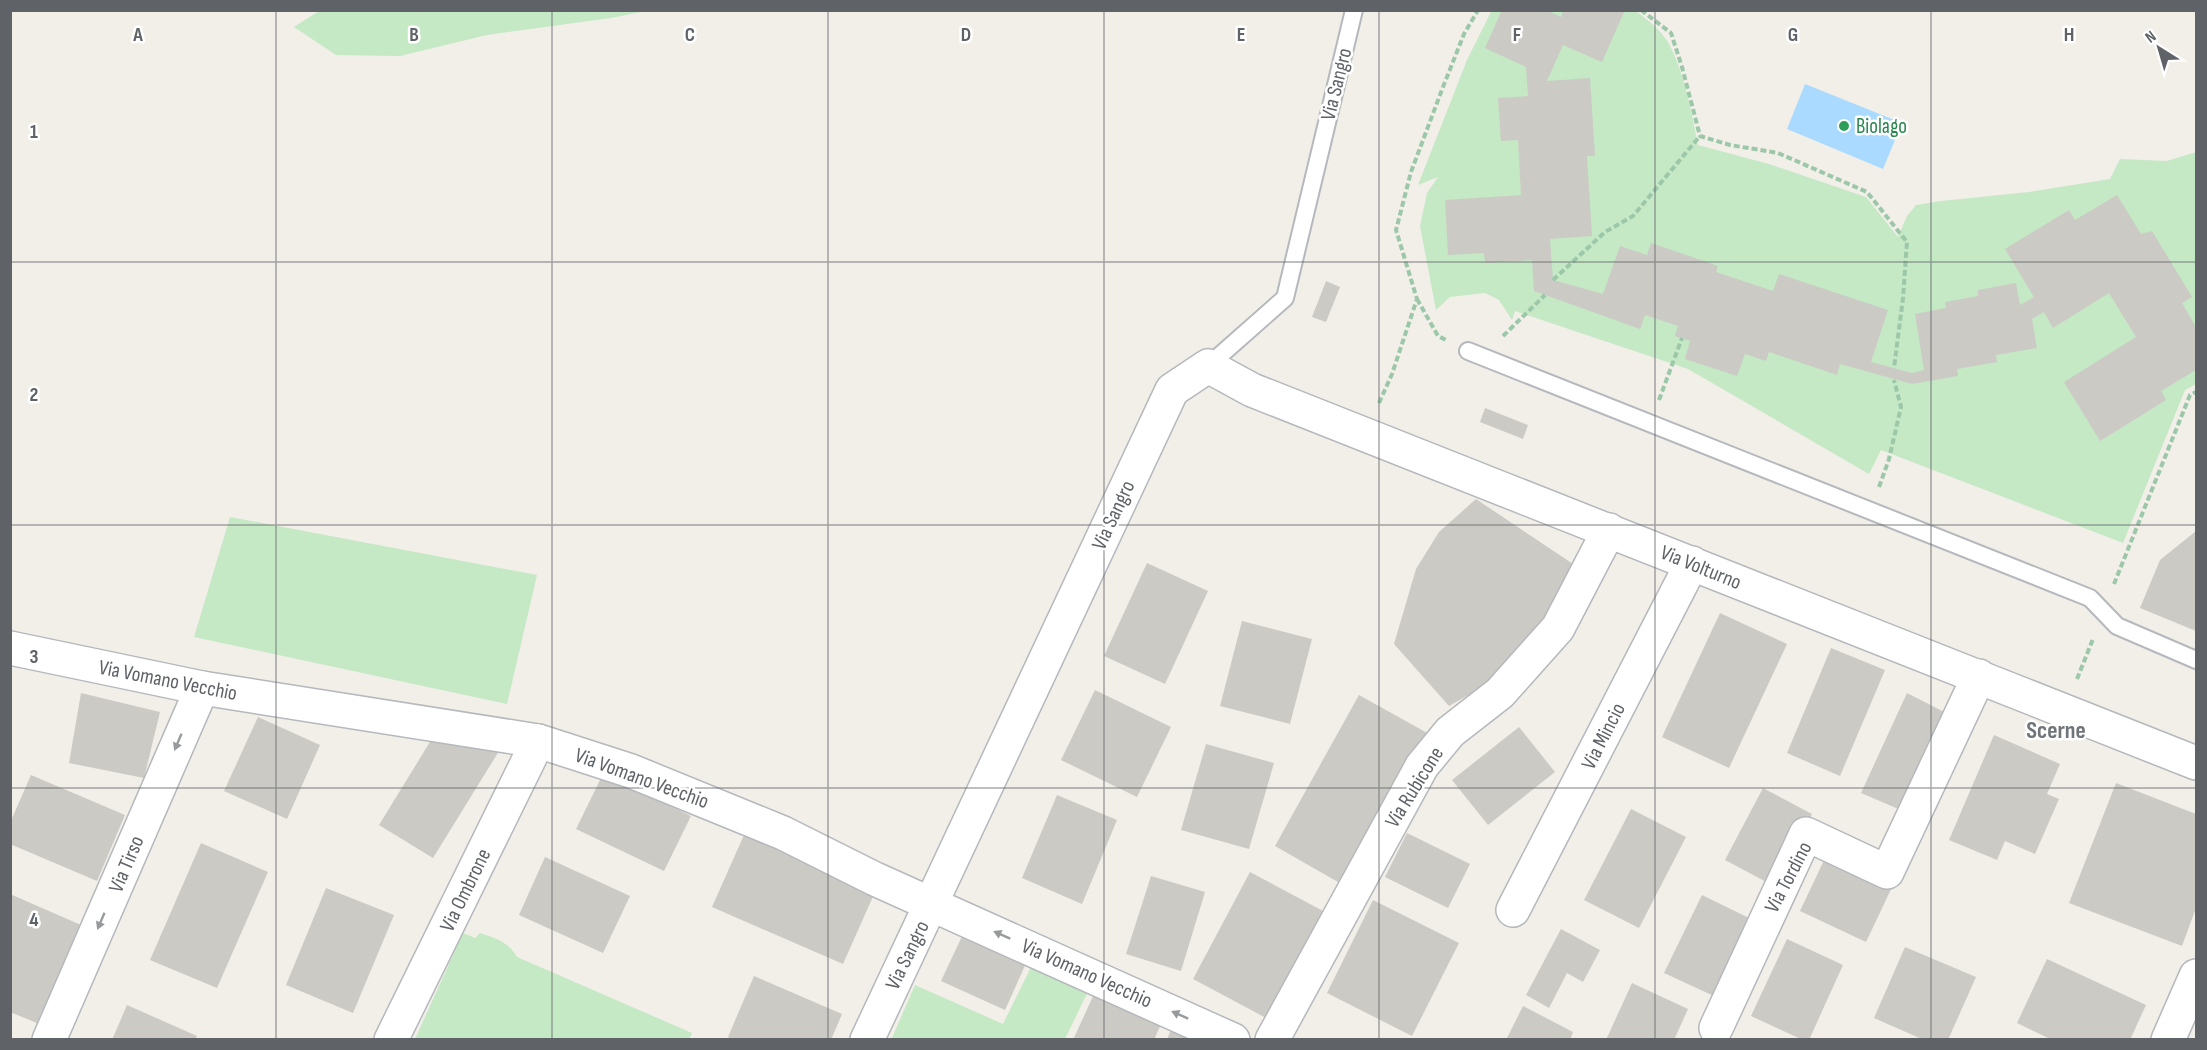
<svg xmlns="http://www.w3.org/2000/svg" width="2207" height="1050" viewBox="0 0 2207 1050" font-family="'Sofia Sans Condensed',sans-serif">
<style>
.green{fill:#c5e8c5}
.water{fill:#aadaff}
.building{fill:#cccac5}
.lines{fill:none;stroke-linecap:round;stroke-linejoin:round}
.service-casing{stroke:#b5b8bc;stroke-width:20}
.minor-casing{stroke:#b5b8bc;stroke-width:36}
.path{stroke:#9cc7a9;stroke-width:4;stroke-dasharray:6 3;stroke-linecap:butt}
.service{stroke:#fff;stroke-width:16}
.minor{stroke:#fff;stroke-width:33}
.oneway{fill:#979a9d}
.grid{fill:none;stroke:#5f6368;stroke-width:1.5;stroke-opacity:0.55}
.leisure-dot{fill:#2e9e5b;stroke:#fff;stroke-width:2}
.labels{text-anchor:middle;stroke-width:5;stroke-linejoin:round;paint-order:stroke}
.street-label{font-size:21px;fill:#5f6368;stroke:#fff}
.leisure-label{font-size:21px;fill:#27864d;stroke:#fff;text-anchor:start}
.quarter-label{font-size:24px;font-weight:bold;fill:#70757a;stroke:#fff}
.grid-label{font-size:20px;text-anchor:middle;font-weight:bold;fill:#5f6368;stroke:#fff;stroke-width:5;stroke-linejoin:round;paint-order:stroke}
</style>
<rect width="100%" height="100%" fill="#f1efe8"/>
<g class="green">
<path d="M1492,10L1636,11C1648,20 1662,31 1669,44C1684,72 1692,114 1698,145L1769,164L1866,197L1898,237L1907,216L1916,205L1941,201L2029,192L2110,179L2120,159L2167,161L2196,152V384L2185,390L2123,543L1881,450L1869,474L1688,369L1515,311L1512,320L1499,300L1485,293L1450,297L1436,310L1420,226L1427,193L1438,177L1418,185L1467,60Z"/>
<path d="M319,11V10L646,11L611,18L487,35L400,56L336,55L294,27Z"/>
<path d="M230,517L537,575L507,704L194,637Z"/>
<path d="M463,933L475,938L480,933C495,938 509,942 517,957L692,1033L689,1040L415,1039Z"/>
<path d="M1036,957L1092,983L1065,1039L891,1040L915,985L1003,1024Z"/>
</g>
<path class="water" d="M1805,84L1902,123L1883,169L1787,129Z"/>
<g class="building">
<path d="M1502,10H1546L1561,17L1564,10H1625L1602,62L1563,45L1547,81L1590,78L1595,156H1587L1592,236L1550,239L1553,280L1603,294L1620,246L1647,255L1651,243L1718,266L1716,272L1773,291L1779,274L1888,310L1871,362L1912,373L1924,370L1915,314L1946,308L1945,302L1978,296V290L2016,283L2020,305L2034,297L2005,249L2069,210L2075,220L2117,195L2141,234L2152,231L2192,297L2182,303L2196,327V370L2161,391L2166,400L2100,441L2064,382L2136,337L2109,293L2053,328L2044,312L2032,319L2037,348L1996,355L1997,362L1957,369L1958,376L1912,384L1840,364L1837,375L1769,352L1766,361L1745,354L1737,376L1685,359L1690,341L1675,336L1678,326L1645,315L1640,329L1534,291L1532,260L1485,263L1484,253L1448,255L1445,200L1521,195L1518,140L1501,141L1498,98L1528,96L1526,67L1485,48Z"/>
<path d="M1326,281L1340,287L1326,322L1312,317Z"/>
<path d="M1485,408L1528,425L1523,439L1480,422Z"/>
<path d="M1476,499L1582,570L1514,669L1449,706L1394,644L1416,569L1439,532Z"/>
<path d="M2196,531V631L2140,608L2160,560Z"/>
<path d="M1147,563L1208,591L1165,684L1104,656Z"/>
<path d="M1720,613L1787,644L1729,768L1662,737Z"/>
<path d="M1242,621L1312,639L1290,724L1220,706Z"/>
<path d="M1831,648L1885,670L1840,776L1787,753Z"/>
<path d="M1095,690L1171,727L1137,797L1061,760Z"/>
<path d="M81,693L160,712L144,778L69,763Z"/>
<path d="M1907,693L1954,717L1910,814L1861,793Z"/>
<path d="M1359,695L1429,734L1345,886L1275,846Z"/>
<path d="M258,717L320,745L287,819L224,791Z"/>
<path d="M1519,727L1555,772L1488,825L1452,780Z"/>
<path d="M1994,735L2060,764L2047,794L2059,799L2035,854L2005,841L1997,860L1949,840Z"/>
<path d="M433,737L499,751L433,858L379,825Z"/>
<path d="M1206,744L1274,763L1249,849L1181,830Z"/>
<path d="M603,774L691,816L664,871L576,829Z"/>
<path d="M31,775L125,815L97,881L10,844V823Z"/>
<path d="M2116,783L2196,814V908L2182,946L2069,903Z"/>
<path d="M1763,788L1812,814L1774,886L1725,860Z"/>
<path d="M1057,795L1117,820L1082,904L1022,878Z"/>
<path d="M1631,809L1686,837L1639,928L1584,900Z"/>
<path d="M1407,833L1470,864L1448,908L1385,877Z"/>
<path d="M744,835L875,892L843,964L712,907Z"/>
<path d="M201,843L268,872L217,988L150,960Z"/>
<path d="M1827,854L1893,885L1866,942L1800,911Z"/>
<path d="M545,857L630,896L603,953L519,915Z"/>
<path d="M1250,872L1325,912L1268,1019L1193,979Z"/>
<path d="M1151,876L1205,892L1181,971L1126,954Z"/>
<path d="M326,888L394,915L353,1013L286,985Z"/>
<path d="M10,894L81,925L37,1023L10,1012Z"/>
<path d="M1702,895L1753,920L1716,997L1664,973Z"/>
<path d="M1373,900L1459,943L1412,1036L1327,993Z"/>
<path d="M1561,929L1600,950L1583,982L1567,973L1549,1008L1526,995Z"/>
<path d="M965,930L1028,959L1005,1010L941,981Z"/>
<path d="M1787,939L1843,965L1809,1040H1803L1751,1016Z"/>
<path d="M1905,947L1976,977L1948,1040H1924L1874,1018Z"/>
<path d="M2047,959L2146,1005L2130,1040H2052L2017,1023Z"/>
<path d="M754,976L842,1014L831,1040H734L728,1037Z"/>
<path d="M1632,983L1688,1009L1674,1040H1606Z"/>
<path d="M1094,994L1161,1024L1154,1040H1073Z"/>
<path d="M127,1005L197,1036L195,1040H112Z"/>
<path d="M1523,1006L1573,1032L1570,1040H1506Z"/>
<path d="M1171,1029L1199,1040H1167Z"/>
</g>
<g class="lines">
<g class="service-casing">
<g id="service">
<path d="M1468,351L2090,598L2117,626L2196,660"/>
<path d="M1208,366L1285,298L1354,10"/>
</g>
</g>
<g class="minor-casing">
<g id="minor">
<path d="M10,648L202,688L538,741L631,771L783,833L875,879L1233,1040"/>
<path d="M1513,910L1692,563"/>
<path d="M1716,1028L1806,834L1887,872L1979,676"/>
<path d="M49,1040L202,688"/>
<path d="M391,1040L538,741"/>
<path d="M867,1040L1172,390L1208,366L1252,390L2196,763"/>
<path d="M1272,1040L1422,766L1450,732L1500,693L1558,628L1609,530"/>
<path d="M2168,1040L2196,976"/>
</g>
</g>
<g class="path">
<path d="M1641,10L1671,33L1682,67L1700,136L1730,145L1778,153L1867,192L1907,242L1903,298L1894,368"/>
<path d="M1763,10H1767"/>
<path d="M1553,280L1605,232L1633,216L1700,136"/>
<path d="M1417,299L1438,336L1446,340"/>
<path d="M1503,336L1545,295"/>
<path d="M1659,400L1682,338"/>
<path d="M1379,403L1392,374L1417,299L1396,230L1411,172L1443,87L1464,34L1478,10"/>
<path d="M1879,487L1889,459L1901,407L1894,380"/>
<path d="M2114,584L2190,395L2196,392"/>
<path d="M2077,679L2093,639"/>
</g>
<use href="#service" class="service"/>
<use href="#minor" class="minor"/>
</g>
<defs><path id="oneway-solid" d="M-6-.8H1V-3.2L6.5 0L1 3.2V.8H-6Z" transform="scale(1.5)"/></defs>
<g class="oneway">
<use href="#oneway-solid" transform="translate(178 742) rotate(113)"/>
<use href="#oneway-solid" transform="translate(101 921) rotate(113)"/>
<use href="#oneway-solid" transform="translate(1002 935) rotate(-156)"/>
<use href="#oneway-solid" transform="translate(1180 1015) rotate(-156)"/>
</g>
<path class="grid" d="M276,10V1040M552,10V1040M828,10V1040M1104,10V1040M1379,10V1040M1655,10V1040M1931,10V1040M10,262H2196M10,525H2196M10,788H2196"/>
<circle class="leisure-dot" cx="1844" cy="126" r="6"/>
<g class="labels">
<g class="street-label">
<text transform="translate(1336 84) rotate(-76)" y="7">Via Sangro</text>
<text transform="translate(1113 515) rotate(-65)" y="7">Via Sangro</text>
<text transform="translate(1701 567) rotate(22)" y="7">Via Volturno</text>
<text transform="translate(168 680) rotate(11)" y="7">Via Vomano Vecchio</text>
<text transform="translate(1603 736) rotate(-63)" y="7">Via Mincio</text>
<text transform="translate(642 778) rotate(20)" y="7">Via Vomano Vecchio</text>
<text transform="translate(1414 787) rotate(-58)" y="7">Via Rubicone</text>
<text transform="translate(126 864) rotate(-67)" y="7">Via Tirso</text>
<text transform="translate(1788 877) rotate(-62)" y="7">Via Tordino</text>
<text transform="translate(465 890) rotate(-64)" y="7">Via Ombrone</text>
<text transform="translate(907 955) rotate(-64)" y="7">Via Sangro</text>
<text transform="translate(1087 973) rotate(24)" y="7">Via Vomano Vecchio</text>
</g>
<g class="leisure-label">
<text x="1856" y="133">Biolago</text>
</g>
<g class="quarter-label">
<text x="2056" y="738">Scerne</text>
</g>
</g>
<g class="grid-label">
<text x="138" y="41">A</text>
<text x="414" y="41">B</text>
<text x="690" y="41">C</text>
<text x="966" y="41">D</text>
<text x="1241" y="41">E</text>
<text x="1517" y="41">F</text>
<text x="1793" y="41">G</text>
<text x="2069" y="41">H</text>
<text x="34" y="138">1</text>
<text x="34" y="401">2</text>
<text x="34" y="663">3</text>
<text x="34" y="926">4</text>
</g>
<rect width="2207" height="1050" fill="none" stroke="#5f6368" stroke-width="24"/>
<g transform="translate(2159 48) rotate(323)" stroke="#ffffff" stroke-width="4.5" paint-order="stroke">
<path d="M0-4.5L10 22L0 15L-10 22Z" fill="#5f6368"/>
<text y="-9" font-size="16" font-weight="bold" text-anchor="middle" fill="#5f6368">N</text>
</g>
</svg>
